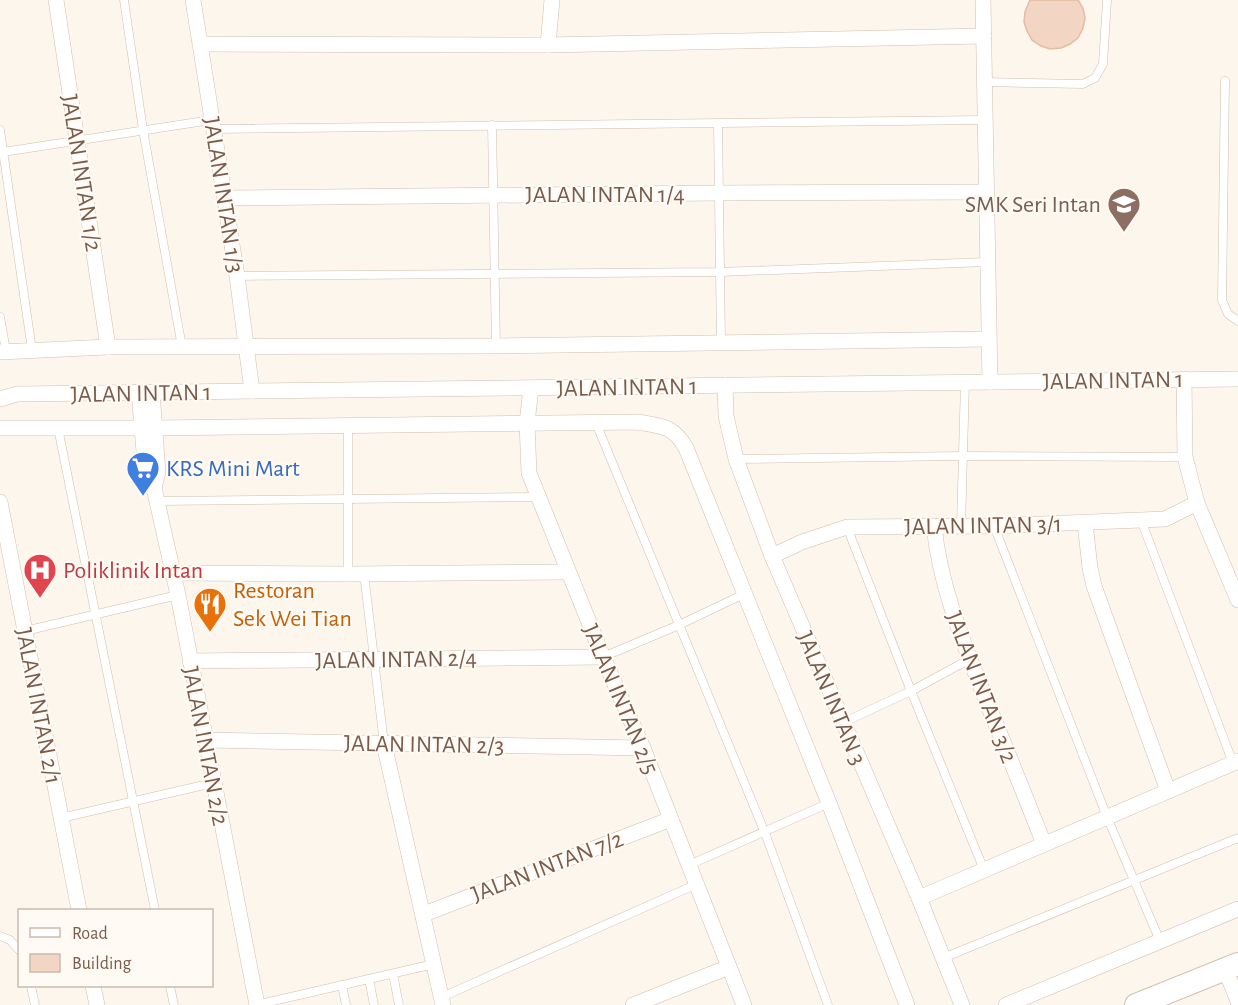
<svg xmlns="http://www.w3.org/2000/svg" width="1238" height="1005" viewBox="0 0 1238 1005" font-family="'Alegreya Sans',sans-serif">
<style>
.building{fill:#f3d5c3;stroke:#e6bba3;stroke-width:1.5}
.lines{fill:none;stroke-linecap:round;stroke-linejoin:round}
.lane-casing{stroke:#d1beb0;stroke-width:9}
.street-casing{stroke:#d1beb0;stroke-width:16}
.secondary-casing{stroke:#d6c0b0;stroke-width:24}
.lane{stroke:#fff;stroke-width:8}
.street{stroke:#fff;stroke-width:15}
.secondary{stroke:#fff;stroke-width:22}
.labels{text-anchor:middle;stroke-width:4.5;stroke-linejoin:round;paint-order:stroke}
.street-label{font-size:24px;fill:#7a5c4d;stroke:#fffaf3}
.education-label{font-size:24px;fill:#785e54;stroke:#fffaf3;text-anchor:end}
.shop-label{font-size:24px;fill:#366cbe;stroke:#fffaf3;text-anchor:start}
.health-label{font-size:24px;fill:#be3a42;stroke:#fffaf3;text-anchor:start}
.food-label{font-size:24px;fill:#c56008;stroke:#fffaf3;text-anchor:start}
</style>
<rect width="100%" height="100%" fill="#fdf6ec"/>
<path class="building" d="M1030,0H1078L1083,8L1085,18L1083,28L1078,38L1070,44L1061,48L1050,49L1041,46L1032,40L1027,31L1024,22L1025,12Z"/>
<g class="lines">
<g class="lane-casing">
<g id="lane">
<path d="M124,0L143,130L182,347"/>
<path d="M1225,81L1222,300L1228,314L1238,321"/>
<path d="M985,82L1083,84L1095,78L1103,64L1107,0"/>
<path d="M718,124L721,343"/>
<path d="M492,125L496,346"/>
<path d="M213,129L985,120"/>
<path d="M0,130L32,350"/>
<path d="M3,152L211,120"/>
<path d="M237,276L720,272L987,262"/>
<path d="M0,317L6,351"/>
<path d="M596,423L765,833L828,1005"/>
<path d="M348,426V574"/>
<path d="M58,428L155,910"/>
<path d="M736,459L962,456L1185,457"/>
<path d="M158,501L538,497"/>
<path d="M1141,520L1233,763"/>
<path d="M961,526L965,382"/>
<path d="M994,526L1107,817L1160,941"/>
<path d="M847,527L911,691L984,870"/>
<path d="M364,573L384,744"/>
<path d="M25,631L178,595"/>
<path d="M603,657L679,625L744,594"/>
<path d="M842,723L911,691L970,659"/>
<path d="M61,818L213,783"/>
<path d="M689,865L829,803"/>
<path d="M0,936L10,940L20,951"/>
<path d="M943,958L1238,838"/>
<path d="M393,974L399,1005"/>
<path d="M369,979L374,1005"/>
<path d="M342,985L346,1005"/>
<path d="M31,986L35,1005"/>
<path d="M170,986L174,1005"/>
<path d="M442,997L697,884"/>
<path d="M256,1005L434,964"/>
</g>
</g>
<g class="street-casing">
<g id="street">
<path d="M56,0L108,347"/>
<path d="M193,0L237,276L252,391"/>
<path d="M983,0L990,382"/>
<path d="M201,44L548,45L984,36"/>
<path d="M548,45L552,0"/>
<path d="M224,198L718,193L985,192"/>
<path d="M0,352L108,347L496,346L988,339"/>
<path d="M1184,379L1185,457L1197,503L1238,600"/>
<path d="M725,385L726,416L736,459L772,556L919,898L962,1005"/>
<path d="M531,388L527,423L529,473L603,657L643,748L744,1005"/>
<path d="M139,392L146,475L154,488L178,595L257,1005"/>
<path d="M152,392L158,472L154,488"/>
<path d="M0,399L17,394L1238,379"/>
<path d="M0,428H141"/>
<path d="M154,428L637,422C661,426 673,425 686,448L829,803L907,1005"/>
<path d="M0,502L79,910"/>
<path d="M1085,523L1090,568L1094,586L1168,791"/>
<path d="M934,526C940,587 964,644 986,700C1006,748 1025,796 1044,844"/>
<path d="M772,556L802,542L847,527L994,526L1141,520L1165,519L1197,503"/>
<path d="M173,573L348,574L568,572"/>
<path d="M190,661L603,657"/>
<path d="M206,740L643,748"/>
<path d="M384,744L443,1005"/>
<path d="M919,898L1238,761"/>
<path d="M424,914L671,819"/>
<path d="M1225,969L1238,1001"/>
<path d="M93,986L97,1005"/>
<path d="M633,1005L729,967"/>
<path d="M1006,1005L1238,909"/>
</g>
</g>
<g class="secondary-casing">
<path id="secondary" d="M1136,1005L1238,964"/>
</g>
<use href="#lane" class="lane"/>
<use href="#street" class="street"/>
<use href="#secondary" class="secondary"/>
</g>
<defs>
<g id="school-pin" transform="scale(1.725)"><path d="M0 17L-7.5 6A9.5 9.5 0 1 1 7.5 6Z" fill="#8d6e63" stroke="#fffaf3"/><path d="M0-5L7-2L0 1L-7-2ZM-4 1L0 2.5L4 1V4Q0 6-4 4Z" fill="#fff"/></g>
<g id="supermarket-pin" transform="scale(1.725)"><path d="M0 17L-7.5 6A9.5 9.5 0 1 1 7.5 6Z" fill="#3f7fe0" stroke="#fffaf3"/><path d="M-6-5.5h2.5l.6 2H6L4.5 2H-2.5L-4.4-4H-6ZM-1.5 3.2a1.3 1.3 0 1 0 .1 0ZM3 3.2a1.3 1.3 0 1 0 .1 0Z" fill="#fff"/></g>
<g id="hospital-pin" transform="scale(1.725)"><path d="M0 17L-7.5 6A9.5 9.5 0 1 1 7.5 6Z" fill="#e0444e" stroke="#fffaf3"/><path d="M-5-5h3v3.5h4V-5h3V5h-3V1.5h-4V5h-3Z" fill="#fff"/></g>
<g id="restaurant-pin" transform="scale(1.725)"><path d="M0 17L-7.5 6A9.5 9.5 0 1 1 7.5 6Z" fill="#e8710a" stroke="#fffaf3"/><path d="M-5-6h1v4h1v-4h1v4h1v-4h1v5L-1.5 .5V6h-2V.5L-5-1ZM5-6V6H3V1.5H1.5Q1.5-4 5-6Z" fill="#fff"/></g>
</defs>
<g fill-rule="evenodd">
<use href="#school-pin" x="1124" y="204"/>
<use href="#supermarket-pin" x="143" y="468"/>
<use href="#hospital-pin" x="40" y="570"/>
<use href="#restaurant-pin" x="210" y="604"/>
</g>
<g class="labels">
<g class="street-label">
<text transform="translate(82 173) rotate(81)" y="8">JALAN INTAN 1/2</text>
<text x="605" y="202">JALAN INTAN 1/4</text>
<text transform="translate(224 195) rotate(81)" y="8">JALAN INTAN 1/3</text>
<text transform="translate(1113 380) rotate(-1)" y="8">JALAN INTAN 1</text>
<text transform="translate(627 387) rotate(-1)" y="8">JALAN INTAN 1</text>
<text transform="translate(141 393) rotate(-1)" y="8">JALAN INTAN 1</text>
<text transform="translate(983 525) rotate(-1)" y="8">JALAN INTAN 3/1</text>
<text transform="translate(396 659) rotate(-1)" y="8">JALAN INTAN 2/4</text>
<text transform="translate(982 687) rotate(69)" y="8">JALAN INTAN 3/2</text>
<text transform="translate(832 698) rotate(67)" y="8">JALAN INTAN 3</text>
<text transform="translate(621 699) rotate(67)" y="8">JALAN INTAN 2/5</text>
<text transform="translate(39 706) rotate(79)" y="8">JALAN INTAN 2/1</text>
<text transform="translate(424 744) rotate(1)" y="8">JALAN INTAN 2/3</text>
<text transform="translate(206 746) rotate(79)" y="8">JALAN INTAN 2/2</text>
<text transform="translate(547 866) rotate(-21)" y="8">JALAN INTAN 7/2</text>
</g>
<g class="education-label">
<text x="1101" y="212">SMK Seri Intan</text>
</g>
<g class="shop-label">
<text x="166" y="476">KRS Mini Mart</text>
</g>
<g class="health-label">
<text x="63" y="578">Poliklinik Intan</text>
</g>
<g class="food-label">
<text x="233" y="598">Restoran<tspan x="233" dy="28">Sek Wei Tian</tspan></text>
</g>
</g>
<rect x="18" y="909" width="195" height="78" fill="#fffaf3" stroke="#cabbb1" stroke-width="1.5"/>
<rect x="30" y="928" width="30" height="9" fill="#ffffff" stroke="#cabbb1" stroke-width="1.5"/>
<text x="72" y="939" font-size="18" fill="#7a5c4d">Road</text>
<rect x="30" y="954" width="30" height="18" fill="#f3d5c3" stroke="#cabbb1" stroke-width="1.5"/>
<text x="72" y="969" font-size="18" fill="#7a5c4d">Building</text>
</svg>
